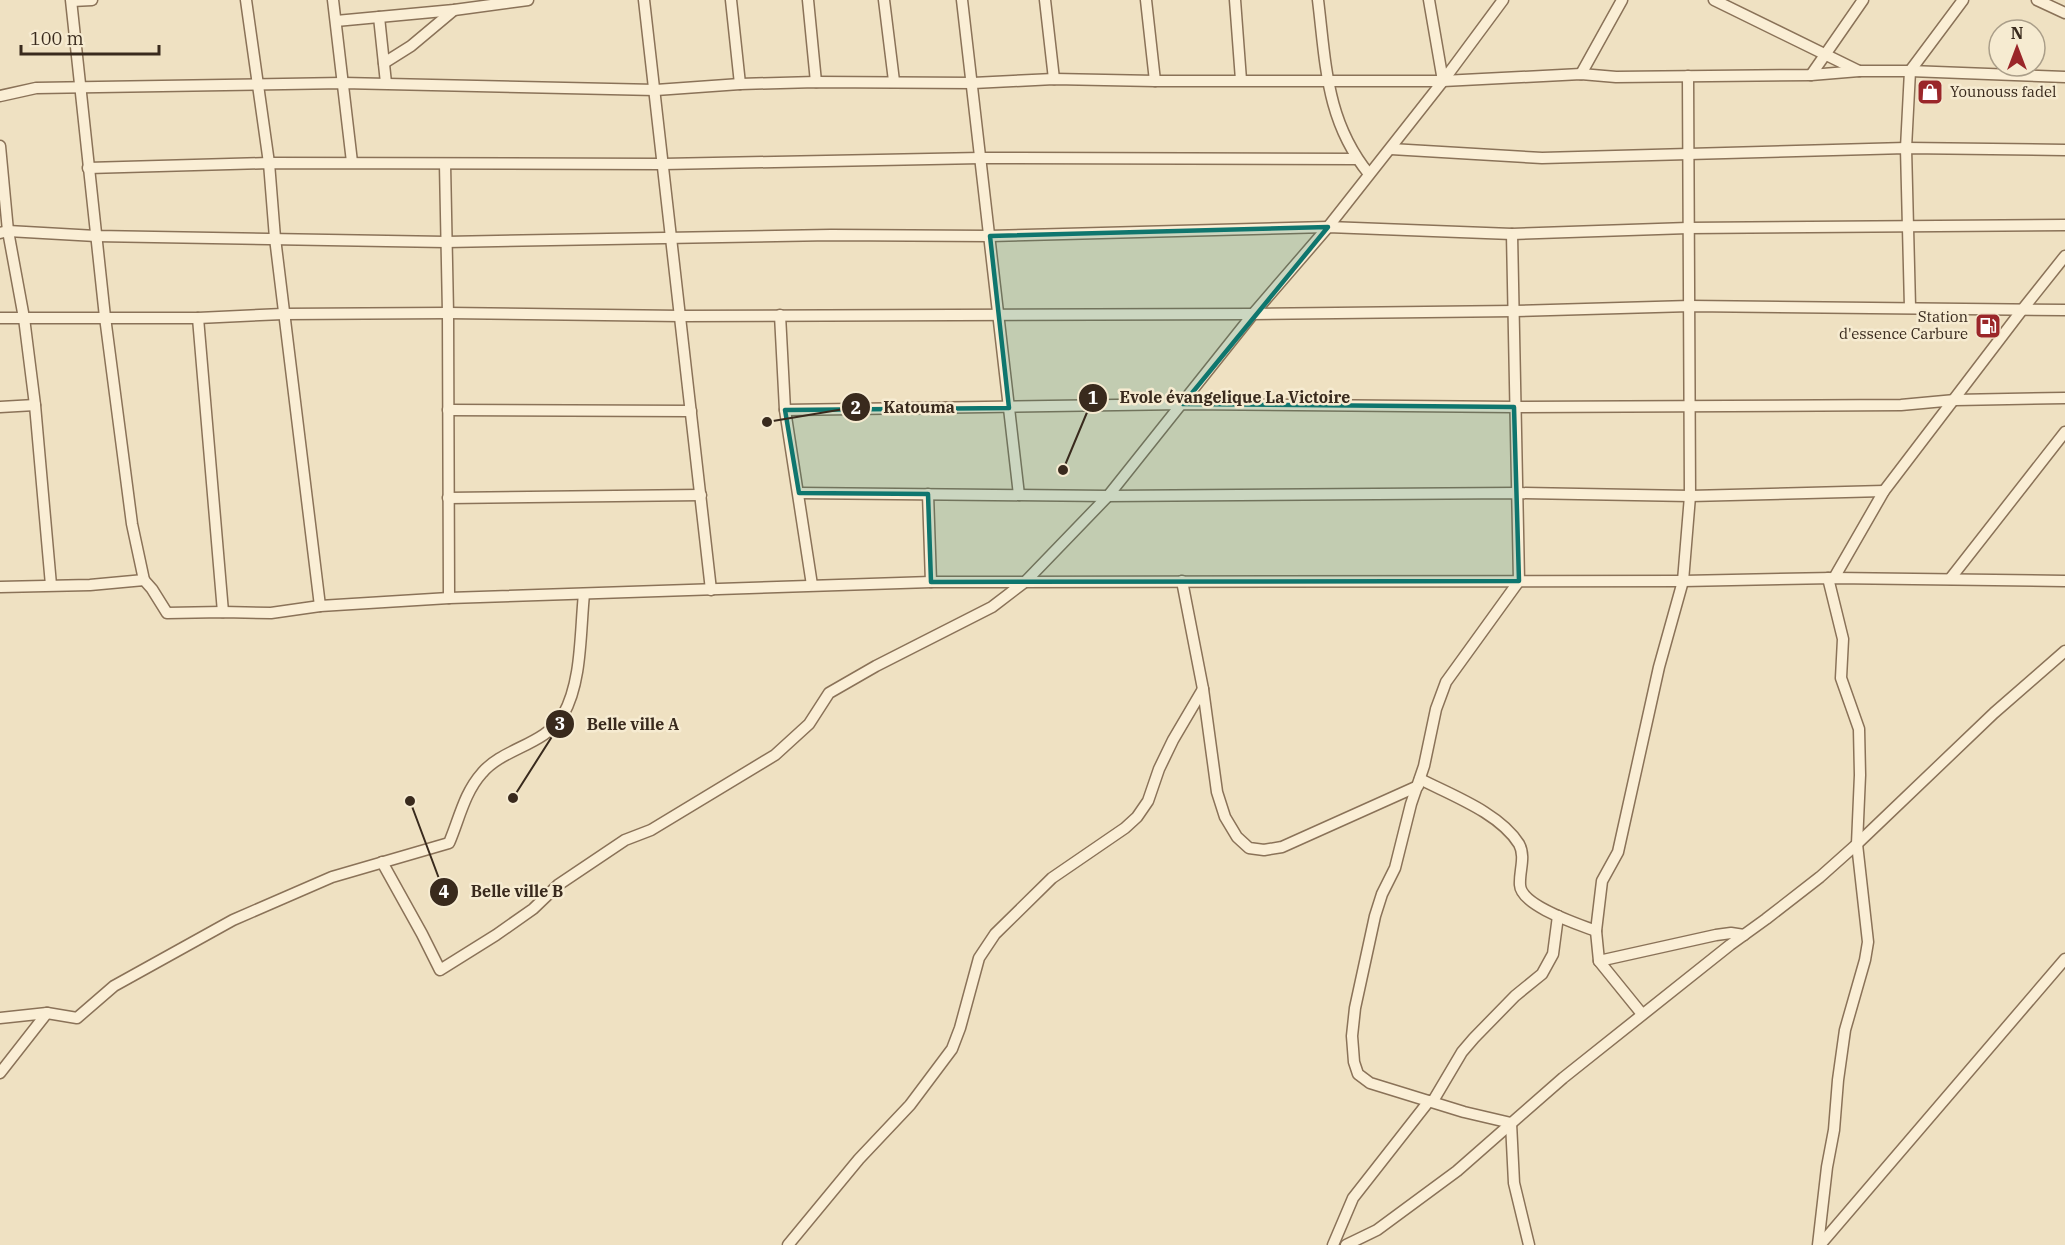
<svg xmlns="http://www.w3.org/2000/svg" width="2065" height="1245" viewBox="0 0 2065 1245" font-family="'IBM Plex Serif',serif">
<style>
.lines{fill:none;stroke-linecap:round;stroke-linejoin:round}
.minor-casing{stroke:#8a7258;stroke-width:13}
.minor{stroke:#faeed5;stroke-width:10}
.marked{fill:#0f766e;fill-opacity:0.2;stroke:#0f766e;stroke-width:4.5;stroke-linejoin:round}
.labels{text-anchor:middle;stroke-width:5;stroke-linejoin:round;paint-order:stroke}
.poi-label{font-size:15px;fill:#392a1d;stroke:#f6ebd1;text-anchor:start}
.leader{fill:none;stroke:#392a1d;stroke-width:2}
.callout-dot{fill:#392a1d;stroke:#f6ebd1;stroke-width:2}
.mark-label{font-size:18px;text-anchor:middle;font-weight:bold;fill:#fff}
.callout-label{font-size:16px;text-anchor:middle;font-weight:bold;fill:#392a1d;stroke:#f6ebd1;stroke-width:5;stroke-linejoin:round;paint-order:stroke}
</style>
<rect width="100%" height="100%" fill="#efe1c2"/>
<g class="lines">
<g class="minor-casing">
<g id="minor">
<path d="M71,0L105,317L132,524L144,580"/>
<path d="M246,0L269,163L275,238L320,606"/>
<path d="M333,0L352,162"/>
<path d="M644,0L711,590"/>
<path d="M731,0L740,84"/>
<path d="M808,0L816,82"/>
<path d="M884,0L894,81"/>
<path d="M962,0L1019,495"/>
<path d="M1045,0L1054,79"/>
<path d="M1146,0L1155,81"/>
<path d="M1235,0L1241,80"/>
<path d="M1318,0C1326,65 1326,121 1369,174"/>
<path d="M1429,0L1443,81"/>
<path d="M1714,0L1859,71"/>
<path d="M2037,0L2065,13"/>
<path d="M72,1L92,0"/>
<path d="M379,17L386,83"/>
<path d="M336,21L454,10L528,0"/>
<path d="M384,63L411,46L454,10"/>
<path d="M1581,74L1622,0"/>
<path d="M1811,75L1863,0"/>
<path d="M0,96L36,88L343,83L656,90L740,84L816,82L973,83L1054,79L1155,81H1443L1581,74L1616,77L1811,75L1859,71H1910L2065,77"/>
<path d="M0,146L8,231L24,318L35,405L51,585"/>
<path d="M1391,149L1542,158L1906,148L2065,150"/>
<path d="M445,164L448,313L449,598"/>
<path d="M88,168L269,163L663,164L981,158L1357,159"/>
<path d="M0,233L8,231L96,236L446,242L831,235L990,236L1328,227L1512,234L1688,228L2065,225"/>
<path d="M1512,234L1519,581L1446,682L1436,709L1424,766L1411,804L1395,868L1382,894L1375,916L1355,1008L1352,1036L1354,1062L1358,1074L1370,1083L1464,1112L1511,1123L1514,1183L1529,1245"/>
<path d="M1910,307L1906,148L1910,71L1963,0"/>
<path d="M780,315L785,410L812,585"/>
<path d="M0,318H198L283,314L448,313L681,316L1253,314L1515,311L1690,306L2065,310"/>
<path d="M198,318L223,612"/>
<path d="M0,407L35,405"/>
<path d="M448,410L691,411"/>
<path d="M785,410L1183,404L1514,407L1901,405L1955,400L2065,398"/>
<path d="M799,493L1108,496L1517,493L1690,496L1884,491"/>
<path d="M928,494L931,582"/>
<path d="M448,498L701,495"/>
<path d="M1834,578L1884,491L2022,310L2065,256"/>
<path d="M1950,579L2065,432"/>
<path d="M1182,581L1203,689L1217,792L1225,817L1237,837L1249,848L1264,850L1282,847L1418,786"/>
<path d="M0,587L90,585L144,580L152,589L167,613L223,612L271,613L320,606L449,598L931,582L1683,581L1834,578L2065,581"/>
<path d="M1420,779C1451,795 1500,813 1519,844C1526,857 1519,871 1520,885C1521,906 1578,924 1596,931"/>
<path d="M382,862L422,934L440,970L496,935L533,909L558,885L625,840L651,830L775,755L809,724L829,693L876,666L992,607L1026,581L1108,496L1253,314L1328,227L1443,81L1503,0"/>
<path d="M1599,961L1716,935L1731,933L1744,935"/>
<path d="M1642,1014L1599,961L1596,931L1602,881L1618,852L1659,667L1683,581L1690,496L1688,76"/>
<path d="M0,1018L47,1013L77,1018L114,986L233,920L332,877L449,843C459,820 464,793 482,773C503,748 545,745 563,715C582,682 580,633 584,594"/>
<path d="M0,1073L47,1013"/>
<path d="M1433,1101L1462,1052L1474,1038L1515,996L1542,974L1553,954L1558,916"/>
<path d="M788,1245L859,1159L910,1105L952,1049L960,1028L979,958L995,934L1052,878L1125,828L1137,817L1148,801L1159,769L1173,740L1203,689"/>
<path d="M1333,1245L1353,1198L1429,1101"/>
<path d="M1346,1245L1377,1230L1457,1171L1563,1078L1730,945L1766,919L1820,877L1857,844L1994,713L2065,651"/>
<path d="M1818,1245L1827,1167L1834,1130L1838,1080L1845,1030L1865,960L1868,942L1857,844L1860,775L1859,729L1841,678L1843,639L1828,578"/>
<path d="M1820,1245L2065,959"/>
</g>
</g>
<use href="#minor" class="minor"/>
</g>
<path class="marked" d="M1328,227L1183,404L1514,407L1519,581L931,582L928,494L799,493L785,410L1009,408L990,236Z"/>
<defs>
<g id="shop-square" transform="scale(1.35)"><rect x="-9" y="-9" width="18" height="18" rx="4" fill="#9a2629" stroke="#f6ebd1"/><path d="M-5-2.5h2.3a2.7 3.5 0 0 1 5.4 0H5L5.5 6h-11ZM-1.5-2.5h3a1.5 2.3 0 0 0-3 0Z" fill="#fff"/></g>
<g id="fuel-square" transform="scale(1.35)"><rect x="-9" y="-9" width="18" height="18" rx="4" fill="#9a2629" stroke="#f6ebd1"/><path d="M-5.5-6h7V0h2V4h1.3V-2.5L3-4.5l.8-.8L6-3V5H2.5V1h-1V6h-7ZM-4.2-4.7v3.2H.2V-4.7Z" fill="#fff"/></g>
</defs>
<g fill-rule="evenodd">
<use href="#shop-square" x="1930" y="92"/>
<use href="#fuel-square" x="1988" y="326"/>
</g>
<g class="labels">
<g class="poi-label">
<text x="1950" y="97">Younouss fadel</text>
<text x="1968" y="322" text-anchor="end">Station<tspan x="1968" dy="17">d'essence Carbure</tspan></text>
</g>
</g>
<path class="leader" d="M1063 470L1093 398M767 422L856 407M513 798L560 724M410 801L444 892"/>
<g class="callout-dot">
<circle cx="1063" cy="470" r="6"/>
<circle cx="767" cy="422" r="6"/>
<circle cx="513" cy="798" r="6"/>
<circle cx="410" cy="801" r="6"/>
<circle cx="1093" cy="398" r="15"/>
<circle cx="856" cy="407" r="15"/>
<circle cx="560" cy="724" r="15"/>
<circle cx="444" cy="892" r="15"/>
</g>
<g class="mark-label">
<text x="1093" y="404">1</text>
<text x="856" y="414">2</text>
<text x="560" y="730">3</text>
<text x="444" y="898">4</text>
</g>
<g class="callout-label">
<text x="1235" y="403">Evole évangelique La Victoire</text>
<text x="919" y="413">Katouma</text>
<text x="633" y="730">Belle ville A</text>
<text x="517" y="897">Belle ville B</text>
</g>
<g transform="translate(2017 48)"><circle r="28" fill="#f6ebd1" stroke="#aa9e89" stroke-width="1.5"/>
<path d="M0-4.5L10 22L0 15L-10 22Z" fill="#9a2629"/>
<text y="-9" font-size="16" font-weight="bold" text-anchor="middle" fill="#392a1d">N</text>
</g>
<path d="M21 45v9h138v-9" fill="none" stroke="#392a1d" stroke-width="3"/>
<text x="30" y="45" font-size="18" fill="#392a1d" stroke="#f6ebd1" stroke-width="4.5" paint-order="stroke">100 m</text>
</svg>
